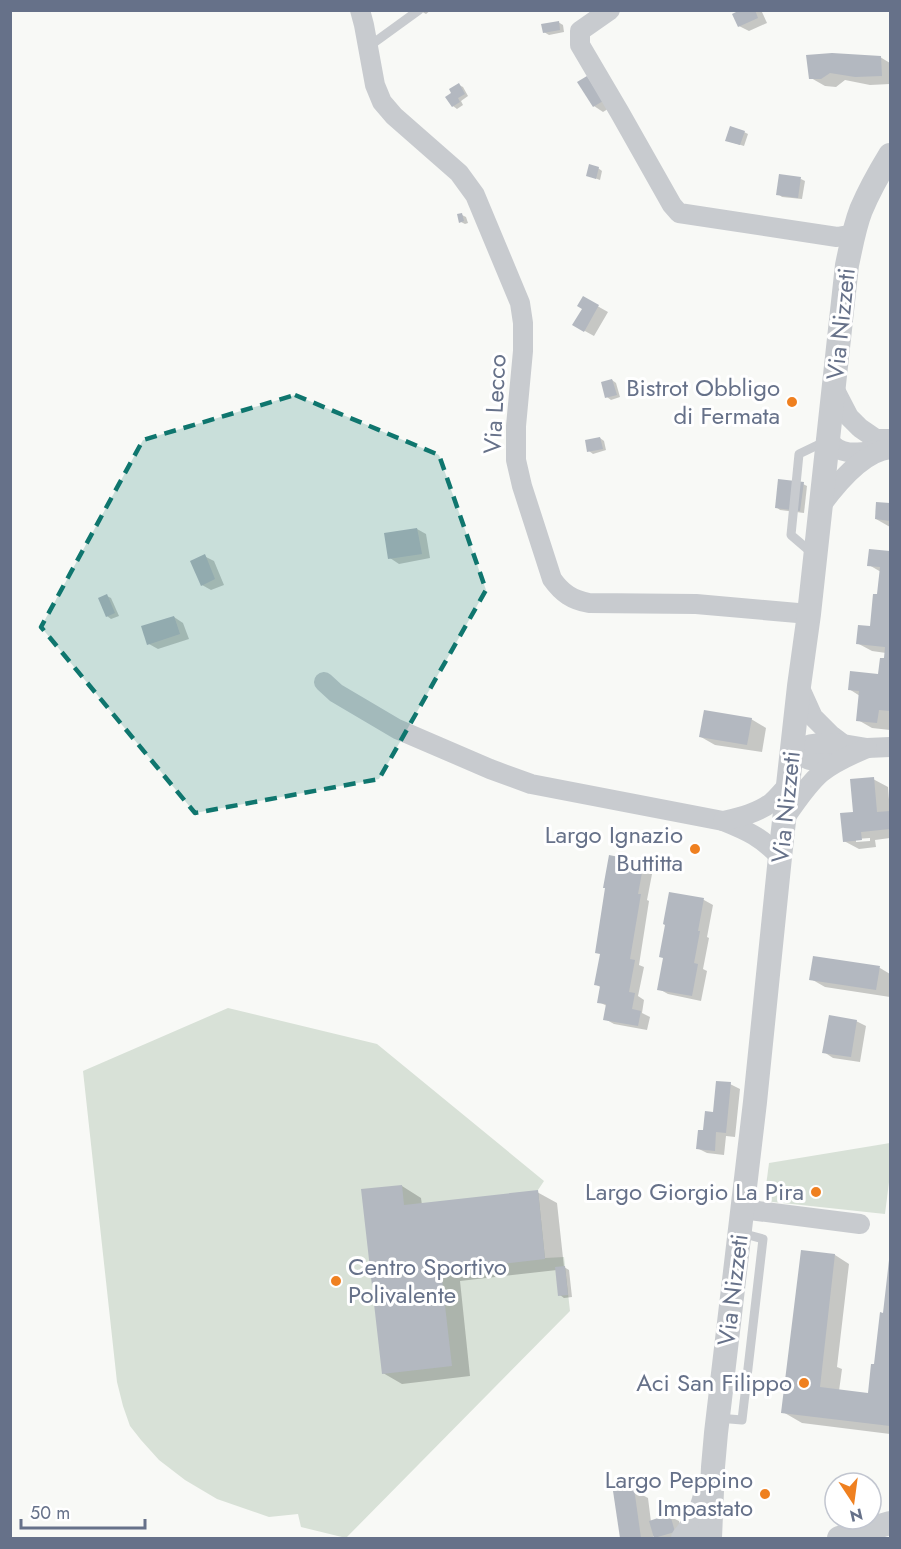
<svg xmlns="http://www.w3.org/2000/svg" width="901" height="1549" viewBox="0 0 901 1549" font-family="Jost,sans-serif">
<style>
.green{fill:#d8e1d7}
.shadow{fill:#0003;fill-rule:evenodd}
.building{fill:#b3b8c0}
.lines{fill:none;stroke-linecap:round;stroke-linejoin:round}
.service{stroke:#c8cbcf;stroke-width:9}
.minor{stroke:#c8cbcf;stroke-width:20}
.tertiary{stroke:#c8cbcf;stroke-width:24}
.marked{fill:#0f766e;fill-opacity:0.2;stroke:#0f766e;stroke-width:4.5;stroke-dasharray:12 8;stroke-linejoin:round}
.poi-dot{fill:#ef8020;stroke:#fff;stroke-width:2}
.labels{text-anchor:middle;stroke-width:6;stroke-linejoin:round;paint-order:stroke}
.street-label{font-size:24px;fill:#667189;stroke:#fff}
.poi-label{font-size:24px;fill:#667189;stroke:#fff;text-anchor:end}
</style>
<rect width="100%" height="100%" fill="#f8f9f6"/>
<g class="green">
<path d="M228,1008L377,1044L544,1181L538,1190L545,1258L564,1257L570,1311L346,1538L301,1527L298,1514L269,1517L217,1499L185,1480L159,1460L141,1440L130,1426L123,1406L117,1382L83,1071Z"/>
<path d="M890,1143V1174L885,1214L764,1201L769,1163Z"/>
</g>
<g class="shadow">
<path d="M419,10H431L426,14Z"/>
<path d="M744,10H759L762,12L767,23L749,31L739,26Z"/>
<path d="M558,22L563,25L564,32L549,35L544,32Z"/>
<path d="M880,57L890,63V84L870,85L845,80L836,87L825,86L811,78Z"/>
<path d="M579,82L611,107L603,112L594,106Z"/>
<path d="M459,85L463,87L468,96L461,101L463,105L457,109L453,106Z"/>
<path d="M744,132L748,134L744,146L731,142Z"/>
<path d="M598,168L602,171L600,180L592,177Z"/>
<path d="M801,179L805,181L802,199L782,197L778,194Z"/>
<path d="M462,215L466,217L468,223L465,224L461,222Z"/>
<path d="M583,298L608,312L594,336L574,325L584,308Z"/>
<path d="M612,380L616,383L620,397L611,400L607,397Z"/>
<path d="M600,438L604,441L606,450L593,454L589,451Z"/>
<path d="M803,484L807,486L804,513L780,510L776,507Z"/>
<path d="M878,504L890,505V527L876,519Z"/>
<path d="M417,529L426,534L430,558L399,564L390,558Z"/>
<path d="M870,550L890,552V730L872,728L858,720L860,696L849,689L879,676L885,660L886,653L872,651L857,643L871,628L878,596L881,572L869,565Z"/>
<path d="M204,556L214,561L224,585L211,590L202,585Z"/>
<path d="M107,596L111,598L119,616L111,619L107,616Z"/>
<path d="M174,617L183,623L189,639L158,649L149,644Z"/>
<path d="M751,719L766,728L762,752L715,745L701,737Z"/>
<path d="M873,779L888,787L890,812V838L875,840L876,847L859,849L844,841L855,813ZM870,838V841L856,842V839Z"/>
<path d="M644,863L653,869L647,900L649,901L639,965L644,967L638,996L644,1000L642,1013L650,1017L647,1030L614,1024L605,1019L607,1006L599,1002L602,988L595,984Z"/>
<path d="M670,894L704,900L713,905L707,937L709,938L703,969L707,971L701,1001L668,994L659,989L664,958Z"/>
<path d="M880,968L890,974V997L825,987L811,979Z"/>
<path d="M856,1021L866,1026L860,1062L833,1058L824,1052Z"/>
<path d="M730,1084L740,1089L735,1137L726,1136L724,1155L707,1153L697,1148L704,1132Z"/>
<path d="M402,1186L421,1198L422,1205L537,1192L557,1203L564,1267L569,1270L572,1297L564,1298L560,1295L557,1270L460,1281L470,1376L402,1384L383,1373Z"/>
<path d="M802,1251L835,1255L849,1264L837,1367L842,1369L839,1391L869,1395L881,1367L884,1314L890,1263V1434L802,1423L783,1412Z"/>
<path d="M633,1490L648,1498L651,1522L669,1516L679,1521L684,1537L678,1538H657L653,1536L654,1538H621L614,1493Z"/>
</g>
<g class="building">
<path d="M740,10H755L758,18L738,27L732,14Z"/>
<path d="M559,21L560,30L543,33L541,24Z"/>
<path d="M832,53L881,56L882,76L855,77L830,73L821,79H809L806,55Z"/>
<path d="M587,76L603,101L593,107L577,82Z"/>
<path d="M459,83L465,94L458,98L460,102L452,107L445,97L451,93L449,89Z"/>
<path d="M730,126L745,131L740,145L725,141Z"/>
<path d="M589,164L599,167L596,179L586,176Z"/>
<path d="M779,174L801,177L798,198L776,195Z"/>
<path d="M462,213L464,221L459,223L457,214Z"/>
<path d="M583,296L599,305L584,332L572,325L582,309L577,306Z"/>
<path d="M612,379L617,395L605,398L601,382Z"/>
<path d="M600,437L603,449L587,452L585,440Z"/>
<path d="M778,479L804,482L800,511L775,508Z"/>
<path d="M876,502L890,503V521L875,519Z"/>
<path d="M417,528L422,554L388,559L384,533Z"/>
<path d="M869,549L890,551V711L879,710L877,723L856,721L859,691L848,690L850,671L878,674L880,658H884L885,647L856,644L858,625L870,626L873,594H877L880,567L867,566Z"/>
<path d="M205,554L215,579L201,586L190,561Z"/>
<path d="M107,594L115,613L106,617L98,598Z"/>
<path d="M174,616L180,634L147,645L141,626Z"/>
<path d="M704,710L752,718L747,745L699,737Z"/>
<path d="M874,777L877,812L890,811V829L861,832L862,840L843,842L840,813L853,812L850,779Z"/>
<path d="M609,855L644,862L638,894H641L630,959L635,960L629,992L635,993L632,1009L641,1011L638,1026L603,1020L606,1004L597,1003L600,986L594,985L600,954L595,953L605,888H603Z"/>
<path d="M669,892L704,898L698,931H700L694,963L698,964L692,996L657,990L663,958L659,957L665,925L663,924Z"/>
<path d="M813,956L880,966L876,990L809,980Z"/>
<path d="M829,1015L857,1020L851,1057L822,1053Z"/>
<path d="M716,1081L731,1082L726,1133L716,1132L715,1151L696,1149L698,1130H703L705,1111L713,1112Z"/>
<path d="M402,1185L404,1205L538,1190L545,1259L441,1271L452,1366L382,1374L361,1189Z"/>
<path d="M801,1250L835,1254L820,1387L868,1393L871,1364H874L880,1312L883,1313L889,1260H890V1426L781,1413Z"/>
<path d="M565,1266L568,1295L558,1296L555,1267Z"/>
<path d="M634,1488L641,1538H620L613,1491Z"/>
<path d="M670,1514L675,1532L654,1538L649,1521Z"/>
</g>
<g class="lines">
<g class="service">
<path d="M368,47L419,10"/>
<path d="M812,553L791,535L799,454L826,441"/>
<path d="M718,1418L742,1420L763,1239L741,1233"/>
</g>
<g class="minor">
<path d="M360,10L364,25L375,85L382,102L394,116L459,173L475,195L520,303L523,323V351L516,426V460L522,486L552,579C562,593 572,600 589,603L696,604L809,614"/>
<path d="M610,10L580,31V45L620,113L672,205L679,213L837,237L854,234"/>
<path d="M834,388L849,417L860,428L876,439H890"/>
<path d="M828,440C841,457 858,453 877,450"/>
<path d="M820,507C836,485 862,452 890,449"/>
<path d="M324,682L336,693L397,729L490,769L531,784L723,821C748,831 761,837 780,857"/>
<path d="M799,686L813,717L831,735L843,744L867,748L890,747"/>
<path d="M792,751L809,760L841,758"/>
<path d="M792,751C810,742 823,742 843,744"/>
<path d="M784,819C796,803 806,786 821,773C834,762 851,755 867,748"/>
<path d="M723,821C740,817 758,813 772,802C778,797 783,790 789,784"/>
<path d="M742,1209L860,1224"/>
</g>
<g class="tertiary">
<path d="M683,1538C694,1525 701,1513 705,1496"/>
<path d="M710,1538L713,1467L716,1433L755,1102L780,857L799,686L809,614L847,265C851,247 854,228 861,210C869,191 879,173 890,155"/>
<path d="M839,1538L890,1523"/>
</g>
</g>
<path class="marked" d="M295,395L439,455L486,590L379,779L195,813L41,627L143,440Z"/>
<g class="poi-dot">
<circle cx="792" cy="402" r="6"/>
<circle cx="695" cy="849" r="6"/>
<circle cx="816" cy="1192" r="6"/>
<circle cx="336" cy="1281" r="6"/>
<circle cx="804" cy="1383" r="6"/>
<circle cx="765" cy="1494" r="6"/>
</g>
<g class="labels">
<g class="street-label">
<text transform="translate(841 324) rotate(-84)" y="8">Via Nizzeti</text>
<text transform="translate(495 404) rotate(-87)" y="8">Via Lecco</text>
<text transform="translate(786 807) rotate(-84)" y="8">Via Nizzeti</text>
<text transform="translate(733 1290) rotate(-83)" y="8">Via Nizzeti</text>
</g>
<g class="poi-label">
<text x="780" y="396">Bistrot Obbligo<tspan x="780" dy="28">di Fermata</tspan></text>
<text x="683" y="843">Largo Ignazio<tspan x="683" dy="28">Buttitta</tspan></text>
<text x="804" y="1200">Largo Giorgio La Pira</text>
<text x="348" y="1275" text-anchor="start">Centro Sportivo<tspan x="348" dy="28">Polivalente</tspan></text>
<text x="792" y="1391">Aci San Filippo</text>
<text x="753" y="1488">Largo Peppino<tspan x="753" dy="28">Impastato</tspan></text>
</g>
</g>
<rect width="901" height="1549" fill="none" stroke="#667189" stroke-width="24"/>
<g transform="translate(853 1501) rotate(167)"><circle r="28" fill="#ffffff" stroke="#c2c6d0" stroke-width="1.5"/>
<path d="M0-4.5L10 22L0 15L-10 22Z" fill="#ef8020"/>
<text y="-9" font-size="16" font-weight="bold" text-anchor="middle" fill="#667189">N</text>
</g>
<path d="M21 1519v9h124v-9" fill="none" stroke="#667189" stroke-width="3"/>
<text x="30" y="1519" font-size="18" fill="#667189" stroke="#ffffff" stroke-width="4.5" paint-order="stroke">50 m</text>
</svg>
